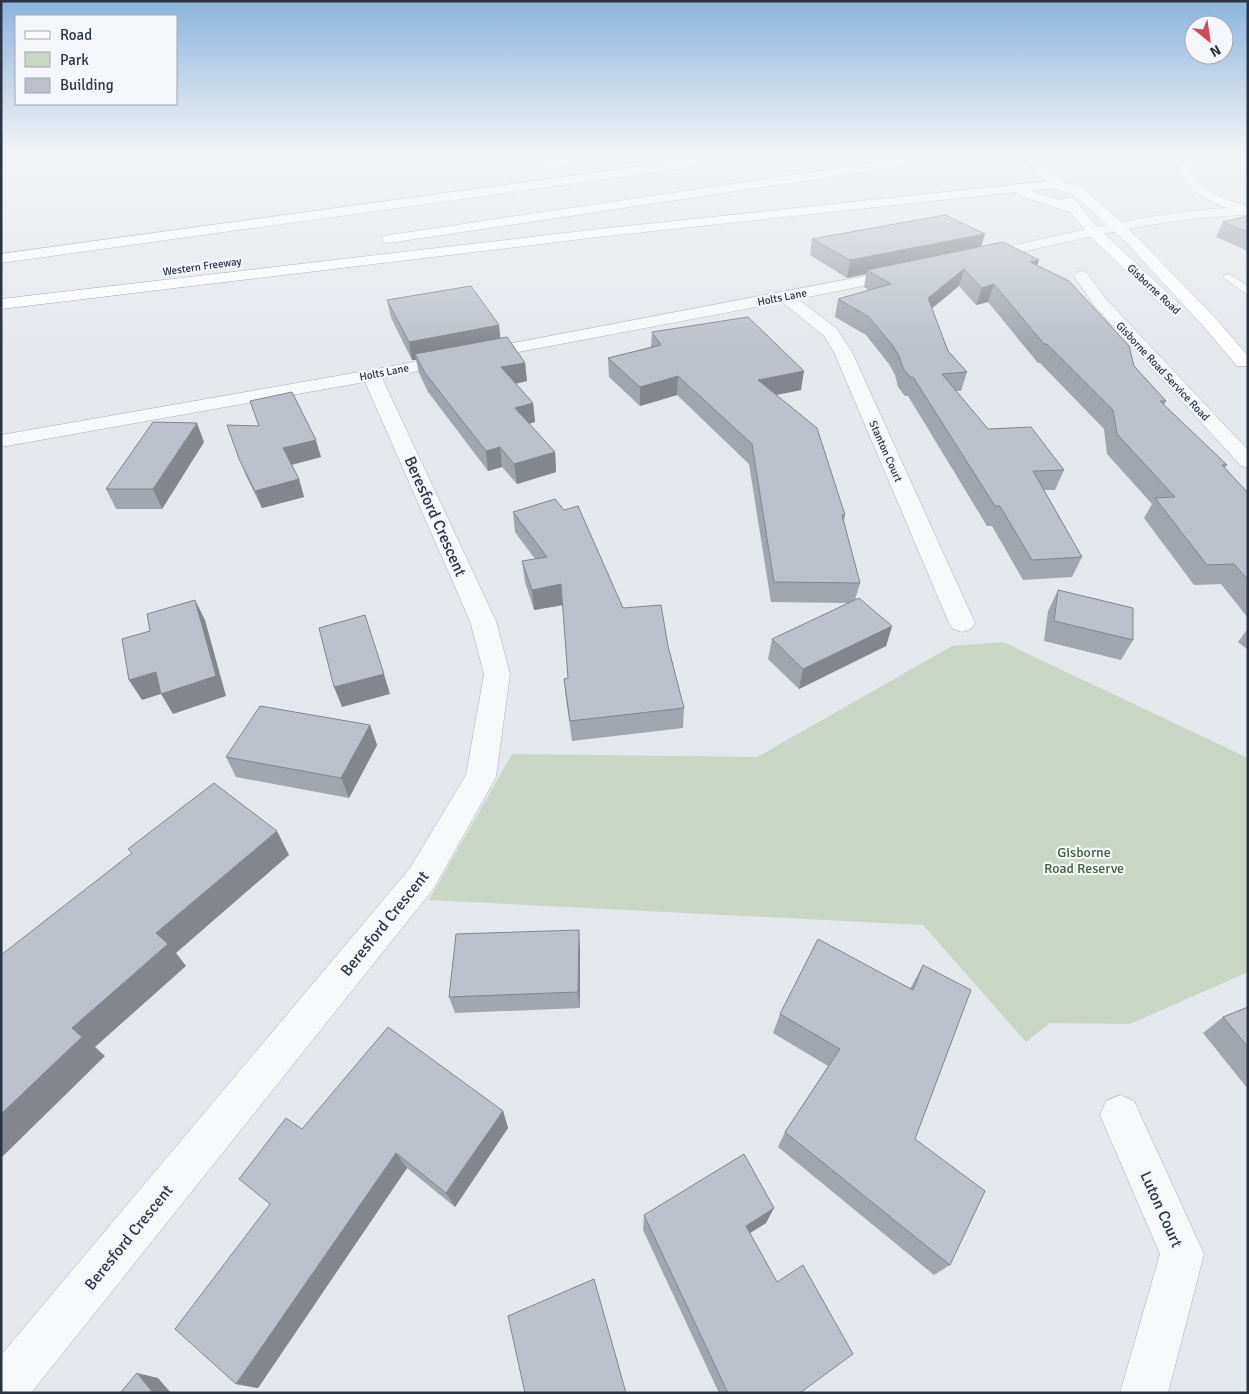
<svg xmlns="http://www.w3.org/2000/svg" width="1249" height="1394" viewBox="0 0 1249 1394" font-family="Signika,sans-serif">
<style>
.green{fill:#c9d6c5}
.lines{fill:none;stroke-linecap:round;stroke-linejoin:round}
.lane-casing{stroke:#a9aeb7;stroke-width:1}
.street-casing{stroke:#a9aeb7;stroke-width:1}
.secondary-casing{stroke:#a9aeb7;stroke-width:1}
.highway-casing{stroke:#8b94a3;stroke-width:1}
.lane{fill:#f7f8fa;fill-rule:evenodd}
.street{fill:#f7f8fa;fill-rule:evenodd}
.secondary{fill:#fff;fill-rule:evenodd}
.highway{fill:#fff;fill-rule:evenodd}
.wall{fill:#a1a5ae}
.shaded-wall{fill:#83868d}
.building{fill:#bbc0ca;stroke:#83868d}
.labels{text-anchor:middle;stroke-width:4.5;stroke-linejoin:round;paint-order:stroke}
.far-street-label{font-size:11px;fill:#2b3445;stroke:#f4f6f9}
.park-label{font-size:14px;fill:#3f6138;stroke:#f4f6f9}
.near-street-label{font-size:16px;fill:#2b3445;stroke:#f4f6f9}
</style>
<rect width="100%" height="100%" fill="#e4e7ec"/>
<path class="green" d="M1003,642L1248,758V972L1130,1024L1050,1023L1026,1042L923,925L429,900L512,754L757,757L952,646Z"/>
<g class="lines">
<g class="lane-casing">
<path id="lane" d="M1229,274L1248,286V295L1225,279L1223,277L1225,275Z"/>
</g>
<g class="street-casing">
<g id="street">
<path d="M1248,207V215C1158,217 1068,243 980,261L975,260L973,257L975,254L980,253C1068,234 1158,209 1248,207Z"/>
<path d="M902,269L907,271L910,274L907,277L798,299L837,329L852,352L975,623L971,629L962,632L953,629L949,623L834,352L824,336L782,302L382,378L496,621L510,674L496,777L434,888L31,1393H1V1355L410,868L466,775L484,674L470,621L365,382L1,447V435L371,370Z"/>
<path d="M1082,271L1087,273L1106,299L1248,450V468L1241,466L1094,305L1074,276L1077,273Z"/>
<path d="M1120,1095L1134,1101L1204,1254L1168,1393H1120L1160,1254L1100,1115L1106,1101Z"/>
</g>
</g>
<g class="secondary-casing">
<g id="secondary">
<path d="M1018,153H1031L1065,183L1083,188L1136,236L1217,320L1248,356V366H1237L1205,328L1126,242L1073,194L1055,189Z"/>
<path d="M1068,197L1073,198L1100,230L1176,301L1178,304L1176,307H1164L1090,236L1061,201Z"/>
</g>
</g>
<g class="highway-casing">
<g id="highway">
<path d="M593,153H619L613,157L548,170L542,166L548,162Z"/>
<path d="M737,153H771L765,157L1,263V254Z"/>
<path d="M940,153H972L966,157L389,243L384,242L382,239L384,236L389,235Z"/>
<path d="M1190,153H1203L1190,167C1198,192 1226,198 1248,207V215C1241,214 1235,211 1229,209C1206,200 1185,191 1178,167Z"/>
<path d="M1058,180L1064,184L1063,187L1031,191L1079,206L1081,209L1079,212H1069L1017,195L1016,192L599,237L1,309V299L599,229Z"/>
</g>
</g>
<use href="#lane" class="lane"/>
<use href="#street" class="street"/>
<use href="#secondary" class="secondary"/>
<use href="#highway" class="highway"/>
</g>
<g class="wall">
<path d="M1248,216V251L1216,237L1223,222Z"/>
<path d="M812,239L981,247L1037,265L1166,401L1164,405L1227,465L1225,468L1248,493V618L1221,584L1194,585L1144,518L1152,504L1107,454L1104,429L1040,363H1038L988,302L976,305L959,286L932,308L948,351L967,372L961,391H956L988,429L1064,470L1055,490H1044L1082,557L1072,577L1023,580L992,526H987L908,396H905L898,387L895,375L889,364L866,335L835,317L838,299L868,290L864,287L866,274L847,278L810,255Z"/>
<path d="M387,300L499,325L500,339L525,363L527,381L516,384L533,403L535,422L529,424L555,452L556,472L517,484L502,467L488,471L428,392L419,373L416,360H412L391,318Z"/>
<path d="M652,332L801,390L776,395L845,515L844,522L860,583L855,600L892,626L886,646L799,689L768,659L772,639L849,603L771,602L749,464L677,395L640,406L609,377L608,358L651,347Z"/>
<path d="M250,401L321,457L292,465L299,479L304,497L262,508L246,476L227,425L259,426Z"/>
<path d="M204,442L162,509H116L106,489Z"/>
<path d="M513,512L668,646L684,708L683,728L572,741L566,699L564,679L568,678L563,605L534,610L525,582L522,561L535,559L515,532Z"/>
<path d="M1058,590L1133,640L1121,660L1044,641L1048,611Z"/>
<path d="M1248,628V650L1238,642Z"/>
<path d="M370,725L377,745L349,798L236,777L226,757Z"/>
<path d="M580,948V1008L455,1013L449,997Z"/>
<path d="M923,965L915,1139L950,1265L934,1275L778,1147L785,1132L828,1066L773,1033L780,1014L910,989Z"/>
<path d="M1248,1007V1089L1203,1033L1223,1017Z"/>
<path d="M503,1111L508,1128L455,1207L407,1168L258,1388L236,1384L270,1204L302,1129Z"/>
<path d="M644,1215L766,1223L750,1233L777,1282L800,1393H719L643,1230Z"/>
</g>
<g class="shaded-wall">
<path d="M985,234L980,250L867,270L866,274L847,278L850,260Z"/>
<path d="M1039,260L1033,277L1030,262Z"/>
<path d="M964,269L959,286L924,315L928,298Z"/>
<path d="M994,284L988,302L976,305L982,288Z"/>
<path d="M499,325L501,344L415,354L416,360H412L409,342Z"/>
<path d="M525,363L527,381L503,386L501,367Z"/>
<path d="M804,371L801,390L756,399L758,380Z"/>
<path d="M678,376L677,395L640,406V387Z"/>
<path d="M533,403L535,422L517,427L515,408Z"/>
<path d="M197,423L204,442L162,509L153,489Z"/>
<path d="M316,440L321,457L289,465L283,448Z"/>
<path d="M500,447L502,467L488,471L486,451Z"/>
<path d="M555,452L556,472L517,484L514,464Z"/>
<path d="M299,479L304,497L262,508L255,491Z"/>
<path d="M561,584L563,605L534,610L532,590Z"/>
<path d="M195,600L205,620L226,696L173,714L161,694L142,700L129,680L156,672Z"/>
<path d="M892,626L886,646L799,689L803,669Z"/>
<path d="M384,674L390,694L342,707L334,687Z"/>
<path d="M370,725L377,745L349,798L341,778Z"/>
<path d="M277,831L289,855L176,953L186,966L95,1047L105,1056L1,1158V1114L72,1028L156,933Z"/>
<path d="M579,930L580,948V1008L578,992Z"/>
<path d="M503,1111L508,1128L455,1207L446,1193Z"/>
<path d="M396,1153L407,1168L258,1388L236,1384Z"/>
<path d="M774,1208L766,1223L739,1240L746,1226Z"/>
<path d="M137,1373L158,1378L171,1393H153Z"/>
</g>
<g class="building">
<path d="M945,215L985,234L850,260L812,239Z"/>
<path d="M1248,216V232L1223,222Z"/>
<path d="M1003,242L1039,260L1030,262L1069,281L1129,346L1134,366L1166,401H1160L1227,465H1222L1248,493V580L1234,564L1207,565L1155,498L1175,497L1117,434L1113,410L1047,344H1044L994,284L982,288L964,269L928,298L948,351L967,372L942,374L988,429L1031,427L1064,470L1033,471L1082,557L1032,560L1000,506H995L913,377H910L903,368L899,356L893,346L869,317L838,299L891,284L867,270Z"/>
<path d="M471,286L499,325L409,342L387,300Z"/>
<path d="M748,317L804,371L758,380L817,428L845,515H842L860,583L774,582L752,444L678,376L640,387L608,358L661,345L652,332Z"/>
<path d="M507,337L525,363L501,367L533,403L515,408L555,452L514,464L500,447L486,451L425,373L415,354Z"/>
<path d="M292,392L316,440L283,448L299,479L255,491L239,459L227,425L259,426L250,401Z"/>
<path d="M153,422L197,423L153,489H106Z"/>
<path d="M555,499L564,510L578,506L623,608L661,605L668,646L684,708L570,721L564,679L568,678L561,584L532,590L522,561L547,557L513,512Z"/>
<path d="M1058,590L1133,608V640L1054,621Z"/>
<path d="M859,598L892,626L803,669L772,639Z"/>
<path d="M195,600L216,676L161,694L156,672L129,680L122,639L150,631L147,614Z"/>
<path d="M365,615L384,674L334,687L319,628Z"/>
<path d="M260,706L370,725L341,778L226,757Z"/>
<path d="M214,783L277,831L156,933L168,944L72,1028L82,1037L1,1114V955L132,853L128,849Z"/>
<path d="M579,930L578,992L449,997L456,934Z"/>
<path d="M818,939L913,990L923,965L971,990L915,1139L985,1191L950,1265L785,1132L840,1049L780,1014Z"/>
<path d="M1248,1007V1047L1223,1017Z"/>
<path d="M388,1027L503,1111L446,1193L396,1153L236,1384L175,1329L270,1204L239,1179L286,1118L302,1129Z"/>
<path d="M744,1154L774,1208L746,1226L777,1282L803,1265L853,1354L800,1393H728L644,1215Z"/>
<path d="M594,1279L626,1393H525L508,1316Z"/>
<path d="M137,1373L153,1393H120Z"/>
</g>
<linearGradient id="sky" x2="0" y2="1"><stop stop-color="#8bb4dd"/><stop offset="0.44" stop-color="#f3f4f6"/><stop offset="1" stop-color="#f3f4f6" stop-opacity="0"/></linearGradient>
<rect width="1249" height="348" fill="url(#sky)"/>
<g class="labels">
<g class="far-street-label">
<text transform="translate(202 266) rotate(-8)" y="4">Western Freeway</text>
<text transform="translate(1154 289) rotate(43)" y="4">Gisborne Road</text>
<text transform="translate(782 297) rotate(-11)" y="4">Holts Lane</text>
<text transform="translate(1163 371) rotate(47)" y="4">Gisborne Road Service Road</text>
<text transform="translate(384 372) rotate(-11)" y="4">Holts Lane</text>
<text transform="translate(886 451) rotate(66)" y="4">Stanton Court</text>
</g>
<g class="park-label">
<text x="1084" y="857">Gisborne<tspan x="1084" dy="16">Road Reserve</tspan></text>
</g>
<g class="near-street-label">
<text transform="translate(436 516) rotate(66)" y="6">Beresford Crescent</text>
<text transform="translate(384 923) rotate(-51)" y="6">Beresford Crescent</text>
<text transform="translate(1162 1209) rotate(66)" y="6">Luton Court</text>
<text transform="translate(128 1237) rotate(-51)" y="6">Beresford Crescent</text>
</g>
</g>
<rect width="1249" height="1394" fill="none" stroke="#2b3445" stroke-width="5"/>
<rect x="15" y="15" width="162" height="90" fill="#f4f6f9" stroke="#a4a8b1"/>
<rect x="25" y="31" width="25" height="8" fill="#ffffff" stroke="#a4a8b1"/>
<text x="60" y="40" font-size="15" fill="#2b3445">Road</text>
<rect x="25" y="52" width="25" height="15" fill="#c9d6c5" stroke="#a4a8b1"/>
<text x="60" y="65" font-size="15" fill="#2b3445">Park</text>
<rect x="25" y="78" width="25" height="15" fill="#bbc0ca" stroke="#a4a8b1"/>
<text x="60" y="90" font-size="15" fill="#2b3445">Building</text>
<g transform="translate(1209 40) rotate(150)"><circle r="24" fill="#f4f6f9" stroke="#a4a8b1"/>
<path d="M0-4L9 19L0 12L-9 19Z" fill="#d1495b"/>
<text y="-8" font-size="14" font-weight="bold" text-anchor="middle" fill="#2b3445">N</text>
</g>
</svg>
